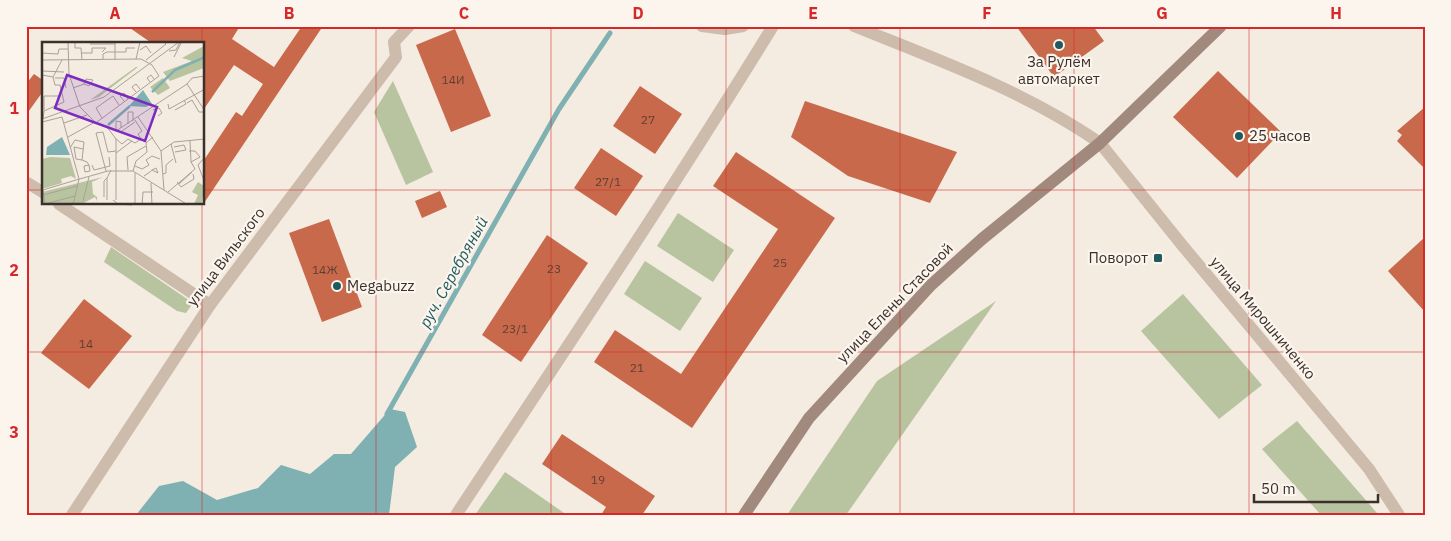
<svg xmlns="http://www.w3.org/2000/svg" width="1451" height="541" viewBox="0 0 1451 541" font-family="'IBM Plex Sans',sans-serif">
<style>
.green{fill:#b8c4a0}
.water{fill:#7fb0b2}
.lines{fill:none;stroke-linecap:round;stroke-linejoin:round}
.stream{stroke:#7fb0b2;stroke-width:5}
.building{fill:#c8694b}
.minor{stroke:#cdbbac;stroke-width:12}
.tertiary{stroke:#cdbbac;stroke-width:12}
.secondary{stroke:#a18a7d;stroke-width:12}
.grid{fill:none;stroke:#d62828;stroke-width:1;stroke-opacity:0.55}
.poi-dot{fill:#1f5a5e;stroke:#fbf5ee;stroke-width:2}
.labels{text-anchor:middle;stroke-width:4.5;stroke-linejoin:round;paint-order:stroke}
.number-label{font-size:12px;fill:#5e3e33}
.poi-label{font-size:15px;fill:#3b302b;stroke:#fbf5ee;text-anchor:start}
.street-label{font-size:15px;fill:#3b302b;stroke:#fbf5ee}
.water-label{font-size:16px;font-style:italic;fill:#1f5a5e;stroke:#fbf5ee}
.inset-river{fill:none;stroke:#7fb0b2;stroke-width:2.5}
.inset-road{fill:none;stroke:#aaa098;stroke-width:1}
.view{fill:#7b2cbf;fill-opacity:0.15;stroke:#7b2cbf;stroke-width:2.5}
.inset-edge{fill:none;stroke:#3b302b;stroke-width:2.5}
.neatline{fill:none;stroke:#d62828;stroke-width:2}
.grid-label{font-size:16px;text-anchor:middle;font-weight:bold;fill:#d62828}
</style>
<rect width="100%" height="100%" fill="#f4ebe1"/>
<g class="green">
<path d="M393,81L433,172L406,185L374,112Z"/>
<path d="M678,213L734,250L713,282L657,246Z"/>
<path d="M111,247L193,303L186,313L177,311L104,262Z"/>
<path d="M645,261L702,298L680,331L624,294Z"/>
<path d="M1183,294L1262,385L1219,419L1141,331Z"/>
<path d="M996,301L846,515H787L877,381Z"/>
<path d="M1297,421L1377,513L1378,515H1321L1262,449Z"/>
<path d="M505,472L567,515H475Z"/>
</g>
<path class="water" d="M390,409L405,412L417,447L395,467L389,515H136L159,486L183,481L217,500L258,488L281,465L310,474L334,454H351Z"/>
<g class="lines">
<path class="stream" d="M387,414L559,109L610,33"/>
</g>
<g class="building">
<path d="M127,26H240L232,39L274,67L302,26H323L204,203V160L236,112L242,116L263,84L234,65L204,109V44H153Z"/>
<path d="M1016,26H1093L1104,41L1054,77Z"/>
<path d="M455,29L491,116L451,132L416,45Z"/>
<path d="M1218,71L1281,132L1237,178L1173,117Z"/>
<path d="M34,74L44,81V90L26,115V84Z"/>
<path d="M640,86L682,114L655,154L613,126Z"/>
<path d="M805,101L957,152L930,203L848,176L791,137Z"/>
<path d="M1425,107V169L1397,141L1402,135L1397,131Z"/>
<path d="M601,148L643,176L616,216L574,188Z"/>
<path d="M736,152L835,218L692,428L594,362L615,330L681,374L778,229L713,186Z"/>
<path d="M440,191L447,207L422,218L415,201Z"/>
<path d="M329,219L362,307L322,322L289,233Z"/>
<path d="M547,235L588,263L521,362L482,335Z"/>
<path d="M1425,237V312L1388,271Z"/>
<path d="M84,299L132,336L89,389L41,353Z"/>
<path d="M562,434L655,496L642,515H601L606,507L542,464Z"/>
</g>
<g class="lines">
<g class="minor">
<path d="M702,26L725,29L743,26"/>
<path d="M854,26C938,60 1025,91 1100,143"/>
<path d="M26,182L44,193"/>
<path d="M59,204L210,305"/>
<path d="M72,515L210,305L396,57L394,42L409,26"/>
<path d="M456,515C563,353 671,192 773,26"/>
</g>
<path class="tertiary" d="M1100,143L1182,245L1369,469L1399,515"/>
<path class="secondary" d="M744,515L809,418L931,285L982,239L1100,143L1221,26"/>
</g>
<path class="grid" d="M202,26V44M376,26V515M551,26V515M726,26V515M900,26V515M1074,26V515M1249,26V515M26,190H44M204,190H1425M202,204V515M26,352H1425"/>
<g class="poi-dot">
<circle cx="1059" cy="45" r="5"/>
<circle cx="1239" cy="136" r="5"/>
<rect x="1153" y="253" width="10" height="10" rx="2.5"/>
<circle cx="337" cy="286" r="5"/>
</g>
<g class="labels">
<g class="number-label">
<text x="453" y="84">14И</text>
<text x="648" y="124">27</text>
<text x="608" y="186">27/1</text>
<text x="780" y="267">25</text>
<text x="554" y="273">23</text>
<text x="325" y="274">14Ж</text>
<text x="515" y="333">23/1</text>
<text x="86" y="348">14</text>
<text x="637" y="372">21</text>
<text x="598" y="484">19</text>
</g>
<g class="poi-label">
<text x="1059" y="67" text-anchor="middle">За Рулём<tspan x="1059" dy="17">автомаркет</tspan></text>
<text x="1249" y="141">25 часов</text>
<text x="1148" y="263" text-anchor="end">Поворот</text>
<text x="347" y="291">Megabuzz</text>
</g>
<g class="street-label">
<text transform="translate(226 257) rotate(-53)" y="5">улица Вильского</text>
<text transform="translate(895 303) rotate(-46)" y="5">улица Елены Стасовой</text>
<text transform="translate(1263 318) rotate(50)" y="5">улица Мирошниченко</text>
</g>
<g class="water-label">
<text transform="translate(453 272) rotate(-61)" y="6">руч. Серебряный</text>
</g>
</g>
<g transform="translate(42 42)">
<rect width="162" height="162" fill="#f4ebe1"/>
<path d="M162,4V26L128,39L121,30L150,19L140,16ZM96,25L57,55L48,58L94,25ZM121,36L128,46L116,53L108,45ZM8,115L28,116L34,137L29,134L19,137L20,141L0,147V117ZM61,135L50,140L51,152L55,155V159L53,155L40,162L0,163V150ZM156,140L162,144L160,162H152L156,153L150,150Z" fill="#b8c4a0"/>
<path d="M101,48L110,62L104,65L87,64ZM20,95L28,113H4L5,105Z" fill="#7fb0b2"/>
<path class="inset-river" d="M110,50L133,28L163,15M66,83L88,64"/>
<path class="inset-road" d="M26,0L27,32L38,65L53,80L74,89M33,0V6H39L40,18M48,2H73M98,8L104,4L109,11M127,9L134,8L138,0M0,11L16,12L17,7H26M40,11H50V6H64L60,10M132,15L139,1M61,17V12L65,10H84V6H93M94,17L98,0M0,18L99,17L110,23L117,34L55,80M73,18V0M104,18L124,2L122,0M0,29L22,30M0,33L11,35L20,18M13,36H22L24,46M108,40L105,36L109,33L112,37M145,42L150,36L163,34M31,46L42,42L44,37L51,38L47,44L42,42M94,50L90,45L94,42L98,47M82,59L78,54L82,51L86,57M145,61L150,58L157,70H163M126,62L127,67L163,47M2,68V54H18M111,68L117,66L120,71L116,74M133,68L144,62L142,58M20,75L37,137M96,75L119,109M60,76L54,66L71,54L77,63M0,77L62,55L137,0M1,77L2,69L22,60L18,43H13L11,35M0,80L20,75M22,81L45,73M86,82V70H91V79M65,85L74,97V158M74,89L145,42L163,69M74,89V79L79,80V86M80,89L93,80M26,95L53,80M73,96L80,102L86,97L93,101L99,97L96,92L100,89L93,78M148,99L149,120M129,102L134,121M132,105L142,103L144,108L133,110M28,106L33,98L42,100L40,118L34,117L32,105L41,107M74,111L90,99M163,115L156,123L163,141M40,118L45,120L47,123L48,129L43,130L42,124L47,123M50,123L52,128L68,124L67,115M93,124L100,127L107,123L104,118L110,114L118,117M86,128L85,115L104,104M64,129L54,91L61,90L66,110L74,109M91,129L94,119L105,110L104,101L111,95M93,131V163M121,132L124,131V123L131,117M102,134L108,130L110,128L114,126L116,131L110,128M34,138L66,129H91L146,163M135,140L139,145L152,137L151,132M109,141L110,163M137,142L150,130M1,148L3,162L33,154M1,148L34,138M122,148L119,109L132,100L163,97M126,150L153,127L149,120L158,115L153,109H147M1,153L35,144M62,155V139L65,136M65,158V136L69,128M71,158L76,162L90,163M41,159L47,135M31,163L37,137M100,163L101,150H111"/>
<path class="view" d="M25,33L115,65L103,99L13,66Z"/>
<rect width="162" height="162" class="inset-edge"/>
</g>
<rect width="1451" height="541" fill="none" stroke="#fbf5ee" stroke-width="55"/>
<path d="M1254 494v8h124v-8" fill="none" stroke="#3b302b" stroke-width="2.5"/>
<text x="1261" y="494" font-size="15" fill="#3b302b" stroke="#fbf5ee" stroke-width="4" paint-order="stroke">50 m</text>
<rect x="28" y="28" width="1396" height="486" class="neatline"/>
<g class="grid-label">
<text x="115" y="19">A</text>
<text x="289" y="19">B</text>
<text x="464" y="19">C</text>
<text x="638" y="19">D</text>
<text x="813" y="19">E</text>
<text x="987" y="19">F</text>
<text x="1162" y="19">G</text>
<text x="1336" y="19">H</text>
<text x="14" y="114">1</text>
<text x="14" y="276">2</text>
<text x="14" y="438">3</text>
</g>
</svg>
